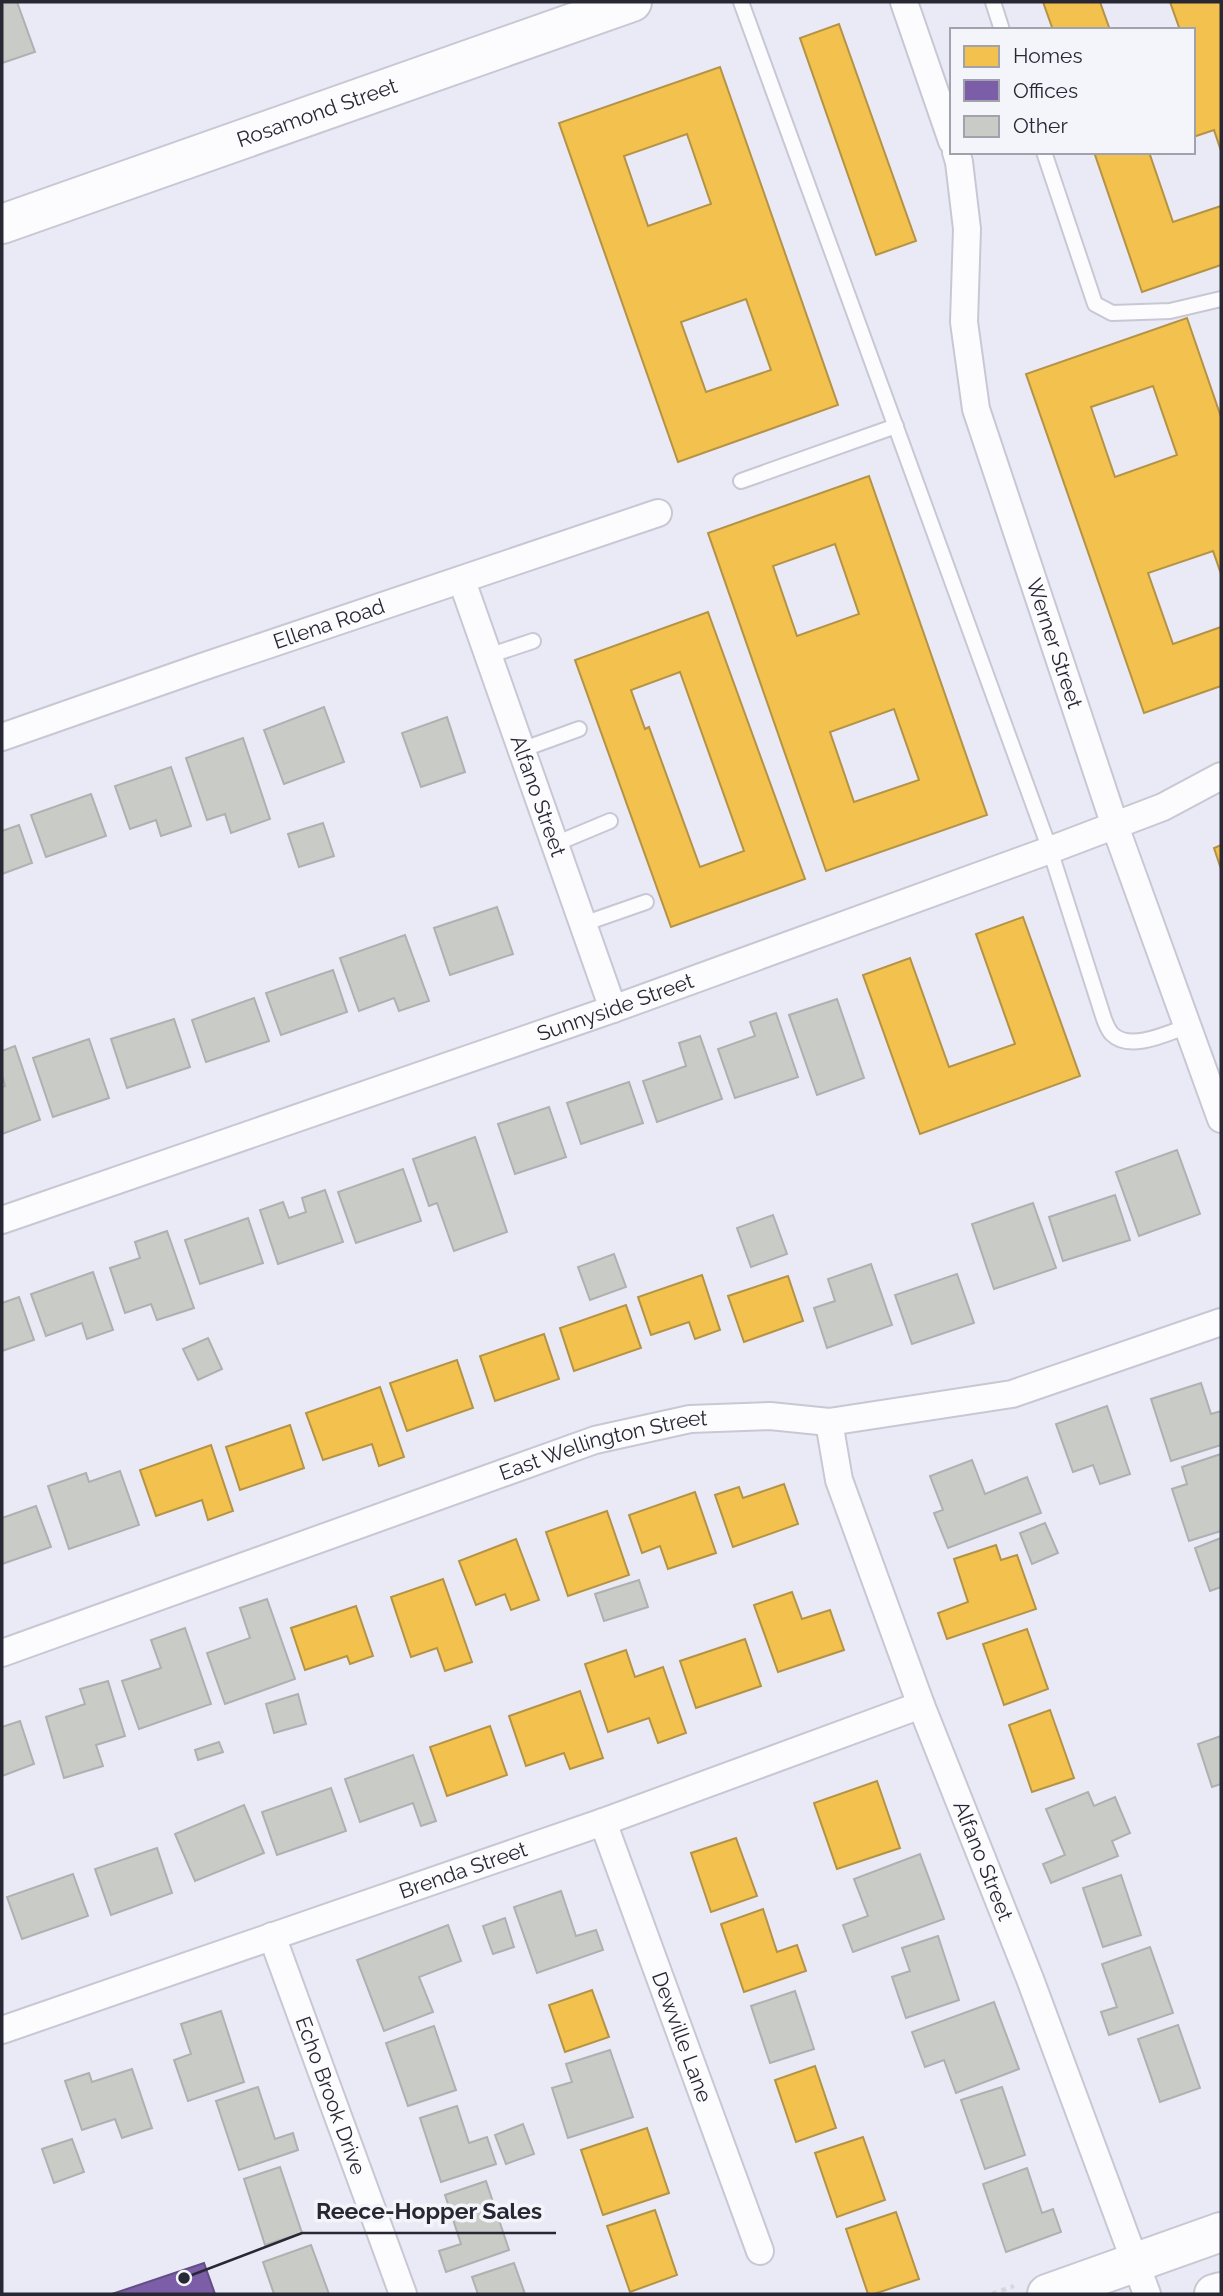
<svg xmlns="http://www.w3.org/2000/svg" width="1223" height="2296" viewBox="0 0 1223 2296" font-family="Raleway,sans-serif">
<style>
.homes{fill:#f2c14e;stroke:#b59346;stroke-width:2;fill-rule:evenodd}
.offices{fill:#7b5ea7;stroke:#624e85;stroke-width:2}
.building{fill:#c8cbc6;stroke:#afb0b0;stroke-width:2}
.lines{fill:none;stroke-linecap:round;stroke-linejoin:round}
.lane-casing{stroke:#c8c8d4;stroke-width:18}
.street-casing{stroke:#c8c8d4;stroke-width:30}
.secondary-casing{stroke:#c8c8d4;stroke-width:42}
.path{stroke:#d6d6db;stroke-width:4.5;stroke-dasharray:5 5;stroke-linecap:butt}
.lane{stroke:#fcfcfe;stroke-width:14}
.street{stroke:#fcfcfe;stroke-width:26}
.secondary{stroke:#fcfcfe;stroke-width:38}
.labels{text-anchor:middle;stroke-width:7;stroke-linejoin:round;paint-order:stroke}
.street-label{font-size:21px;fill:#282835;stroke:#f4f4fb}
.leader{fill:none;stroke:#282835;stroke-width:2.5}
.callout-dot{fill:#282835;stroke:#f4f4fb;stroke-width:2.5}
.callout-label{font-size:23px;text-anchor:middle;font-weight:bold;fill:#282835;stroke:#f4f4fb;stroke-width:7;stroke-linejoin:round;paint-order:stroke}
</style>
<rect width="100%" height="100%" fill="#eaeaf6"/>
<g class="homes">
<path d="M1043,2H1100L1110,30H1053Z"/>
<path d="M1170,2H1221V151L1214,130L1193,137V30H1180Z"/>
<path d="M839,24L916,241L876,255L800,38Z"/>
<path d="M720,67L838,405L678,462L559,123ZM687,134L711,204L648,226L624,156ZM746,299L771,370L706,392L681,322Z"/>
<path d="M1094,152H1149L1173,222L1221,206V265L1142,292Z"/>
<path d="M1187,318L1221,417V574L1213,551L1148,573L1173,644L1221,627V686L1144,713L1026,374ZM1153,386L1177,455L1115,477L1091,407Z"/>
<path d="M869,476L987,815L826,871L708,533ZM835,544L859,614L797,636L773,566ZM894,709L919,780L854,802L830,732Z"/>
<path d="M708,612L805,879L671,927L575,660ZM680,672L744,851L700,867L649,727L645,729L631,690Z"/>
<path d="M1221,845V869L1214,848Z"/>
<path d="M1023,917L1080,1076L920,1134L863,975L910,958L949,1067L1015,1044L976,934Z"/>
<path d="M702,1275L720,1330L695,1339L689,1322L651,1335L638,1297Z"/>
<path d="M788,1276L803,1321L744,1342L728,1296Z"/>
<path d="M626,1305L641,1348L574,1371L560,1328Z"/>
<path d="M544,1334L559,1379L495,1401L480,1356Z"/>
<path d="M457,1360L473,1408L407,1431L390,1383Z"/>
<path d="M380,1387L404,1457L379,1466L372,1444L323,1460L306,1413Z"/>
<path d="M290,1425L304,1468L240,1490L226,1447Z"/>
<path d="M211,1445L233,1511L208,1520L202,1500L156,1516L140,1470Z"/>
<path d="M784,1484L798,1524L733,1547L715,1495L739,1487L743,1498Z"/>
<path d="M695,1492L716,1553L668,1569L660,1546L642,1553L629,1515Z"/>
<path d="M607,1511L629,1575L568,1596L546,1532Z"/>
<path d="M516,1539L539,1600L511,1610L505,1594L476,1605L459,1561Z"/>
<path d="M996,1545L1001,1560L1017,1555L1036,1609L947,1639L938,1613L968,1602L954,1559Z"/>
<path d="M443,1579L472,1662L445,1671L437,1648L411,1657L391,1597Z"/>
<path d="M792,1592L802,1619L830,1610L844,1650L778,1672L754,1605Z"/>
<path d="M356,1606L373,1656L350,1664L347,1656L305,1670L291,1628Z"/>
<path d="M1027,1629L1048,1689L1004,1705L983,1644Z"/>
<path d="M745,1639L761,1686L696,1708L680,1661Z"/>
<path d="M626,1650L635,1677L663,1667L686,1733L658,1743L649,1718L608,1732L585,1664Z"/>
<path d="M580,1691L603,1758L570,1769L564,1753L526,1766L509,1716Z"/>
<path d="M1050,1710L1074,1778L1032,1792L1009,1725Z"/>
<path d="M490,1726L507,1775L447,1796L430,1747Z"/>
<path d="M877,1781L900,1848L837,1869L814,1803Z"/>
<path d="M736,1838L757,1896L711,1912L691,1853Z"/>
<path d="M763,1909L777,1952L797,1945L806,1971L744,1992L721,1924Z"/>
<path d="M592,1990L609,2037L565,2052L549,2005Z"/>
<path d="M815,2066L836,2128L796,2142L775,2080Z"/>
<path d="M647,2128L669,2193L603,2215L581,2150Z"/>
<path d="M863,2137L885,2200L837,2217L815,2153Z"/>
<path d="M655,2210L677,2275L630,2292L607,2226Z"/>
<path d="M896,2212L919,2279L874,2294H868L846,2229Z"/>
</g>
<path class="offices" d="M204,2263L215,2294H112Z"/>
<g class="building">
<path d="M2,2H17L35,52L2,63Z"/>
<path d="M324,707L344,762L284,784L264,730Z"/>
<path d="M447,717L465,772L421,787L402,733Z"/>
<path d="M243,738L270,819L231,833L225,814L207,820L186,758Z"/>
<path d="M171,767L191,826L161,836L156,820L130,829L115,786Z"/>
<path d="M91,794L106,836L46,857L31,815Z"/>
<path d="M323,823L334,856L299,867L288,834Z"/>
<path d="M19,825L32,863L2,874V831Z"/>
<path d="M497,907L513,954L450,975L434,928Z"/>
<path d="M405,935L429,1001L399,1011L394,998L359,1011L340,958Z"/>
<path d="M333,970L347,1012L281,1035L266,993Z"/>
<path d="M254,998L269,1041L206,1062L192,1020Z"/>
<path d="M837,999L864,1078L817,1095L789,1015Z"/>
<path d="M776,1013L798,1077L735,1098L718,1049L755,1036L750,1022Z"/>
<path d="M174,1019L190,1067L127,1088L111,1039Z"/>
<path d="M700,1036L722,1099L657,1122L643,1081L686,1066L679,1043Z"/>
<path d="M89,1039L109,1098L53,1117L33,1058Z"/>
<path d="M15,1046L40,1120L2,1134V1087L5,1086L2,1075V1051Z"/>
<path d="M629,1082L643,1123L581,1144L567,1103Z"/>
<path d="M549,1107L566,1157L515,1174L498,1124Z"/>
<path d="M475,1137L507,1232L454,1251L437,1203L429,1206L413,1159Z"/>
<path d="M1177,1150L1200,1214L1139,1236L1116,1172Z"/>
<path d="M403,1169L421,1221L356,1243L338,1192Z"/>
<path d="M325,1190L343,1242L278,1264L260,1210L283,1202L289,1218L306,1212L302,1198Z"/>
<path d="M1115,1195L1130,1240L1063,1261L1049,1217Z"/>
<path d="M1033,1203L1056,1268L994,1289L972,1224Z"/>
<path d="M773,1215L787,1254L751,1267L737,1228Z"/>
<path d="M248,1218L263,1263L200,1284L185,1240Z"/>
<path d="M167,1231L194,1308L157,1320L151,1304L125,1313L110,1268L140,1258L135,1242Z"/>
<path d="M614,1254L626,1287L590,1300L578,1267Z"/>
<path d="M871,1264L892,1325L827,1348L814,1308L835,1301L828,1279Z"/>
<path d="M93,1272L113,1330L87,1339L82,1323L46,1336L31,1294Z"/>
<path d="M957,1274L974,1323L912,1344L895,1295Z"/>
<path d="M19,1297L34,1340L2,1351V1303Z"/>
<path d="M208,1338L222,1369L198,1380L183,1349Z"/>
<path d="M1201,1383L1211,1414L1221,1411V1445L1171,1461L1151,1399Z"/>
<path d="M1107,1406L1130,1474L1100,1484L1093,1465L1073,1472L1056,1424Z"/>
<path d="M1221,1454V1531L1189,1541L1172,1489L1187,1484L1182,1467Z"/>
<path d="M972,1460L985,1494L1027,1477L1041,1513L948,1548L934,1513L943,1510L930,1476Z"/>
<path d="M120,1471L139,1525L69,1549L48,1486L86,1473L89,1482Z"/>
<path d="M36,1506L51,1547L2,1564V1518Z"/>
<path d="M1045,1523L1058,1553L1032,1564L1020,1533Z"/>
<path d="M1221,1538V1587L1210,1591L1195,1548Z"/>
<path d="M639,1580L648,1607L604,1621L595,1594Z"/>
<path d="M267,1599L295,1679L225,1704L207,1653L250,1638L240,1608Z"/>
<path d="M185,1628L211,1704L139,1729L122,1681L161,1668L151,1640Z"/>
<path d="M108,1681L125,1736L96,1745L103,1766L64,1778L46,1717L85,1704L80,1689Z"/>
<path d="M298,1694L306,1724L274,1733L266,1704Z"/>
<path d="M20,1721L34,1764L2,1776V1727Z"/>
<path d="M1221,1736V1784L1212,1787L1198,1744Z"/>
<path d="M219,1742L223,1752L198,1760L195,1750Z"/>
<path d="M413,1755L436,1821L421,1826L413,1803L360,1822L345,1779Z"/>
<path d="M331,1788L346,1831L277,1855L262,1812Z"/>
<path d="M1088,1792L1094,1806L1115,1797L1130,1833L1112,1841L1118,1856L1051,1883L1043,1864L1065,1855L1046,1809Z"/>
<path d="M244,1805L264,1853L195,1881L175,1834Z"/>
<path d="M157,1848L172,1893L111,1915L95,1869Z"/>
<path d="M920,1854L944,1919L853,1952L843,1925L868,1916L854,1879Z"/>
<path d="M73,1874L88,1916L22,1939L7,1897Z"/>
<path d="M1121,1875L1141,1935L1103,1947L1083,1888Z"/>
<path d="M561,1891L576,1936L596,1930L603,1950L537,1973L514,1907Z"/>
<path d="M505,1918L514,1947L493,1954L483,1926Z"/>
<path d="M448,1925L461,1961L419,1977L433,2012L384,2031L357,1960Z"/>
<path d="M938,1936L959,2000L906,2018L892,1977L910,1971L902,1948Z"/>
<path d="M1150,1947L1173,2013L1109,2035L1101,2012L1117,2007L1102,1964Z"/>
<path d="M795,1991L814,2049L770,2063L751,2006Z"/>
<path d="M994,2002L1019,2069L956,2093L944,2060L925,2067L912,2032Z"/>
<path d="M221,2011L244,2082L188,2101L174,2060L191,2054L181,2024Z"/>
<path d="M1178,2025L1200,2088L1160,2102L1138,2039Z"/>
<path d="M434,2026L456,2090L408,2106L386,2043Z"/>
<path d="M610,2050L633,2117L568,2138L552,2088L572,2082L566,2064Z"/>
<path d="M132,2069L152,2128L122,2138L115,2119L82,2130L65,2081L89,2073L92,2082Z"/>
<path d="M258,2087L275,2139L293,2133L298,2150L239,2170L216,2101Z"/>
<path d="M1002,2087L1025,2155L985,2169L961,2100Z"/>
<path d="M457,2106L469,2143L487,2137L496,2164L441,2182L420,2118Z"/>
<path d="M523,2124L534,2154L506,2164L495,2135Z"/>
<path d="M72,2139L84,2172L54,2183L42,2149Z"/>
<path d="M280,2167L302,2233L265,2245L244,2179Z"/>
<path d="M1027,2168L1042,2213L1053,2209L1061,2232L1006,2252L983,2184Z"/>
<path d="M486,2181L509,2250L446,2272L439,2251L461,2244L445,2195Z"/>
<path d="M311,2245L329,2294H274L263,2262Z"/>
<path d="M514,2263L525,2294H478L472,2277Z"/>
</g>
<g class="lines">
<g class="lane-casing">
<g id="lane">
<path d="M741,2L1050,850L1104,1019C1106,1024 1108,1030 1112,1034C1130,1052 1168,1033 1188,1026"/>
<path d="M993,2L1002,30"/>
<path d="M1044,152L1095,304L1112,313L1170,311L1221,299"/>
<path d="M741,481L896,426"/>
<path d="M488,656L533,641"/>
<path d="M521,750L579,729"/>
<path d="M555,844L610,821"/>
<path d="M583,924L646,902"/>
</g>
</g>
<g class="street-casing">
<g id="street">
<path d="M904,2L952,141"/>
<path id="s1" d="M956,152L959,162L967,229L964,322L976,409L1115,826L1221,1119"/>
<path id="s2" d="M462,581L613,1009"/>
<path id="s3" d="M2,737L202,667L658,513"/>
<path id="s4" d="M2,1220L613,1009L1050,850L1163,807L1221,776"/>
<path id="s5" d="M829,1422L839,1480L921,1705L1030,1979L1147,2294"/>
<path id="s6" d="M2,1653L595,1440L690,1419L770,1416L829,1422L1012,1394L1221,1322"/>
<path id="s7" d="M603,1822L760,2251"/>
<path id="s8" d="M272,1936L403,2294"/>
<path id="s9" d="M2,2030L603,1822L921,1705"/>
</g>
</g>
<g class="secondary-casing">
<g id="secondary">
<path id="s10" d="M2,224L632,2"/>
<path d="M1047,2294L1221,2232"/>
<path d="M1214,2294L1221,2292"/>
</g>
</g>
<path class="path" d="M992,2294L1014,2286"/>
<use href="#lane" class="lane"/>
<use href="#street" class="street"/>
<use href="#secondary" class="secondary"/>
</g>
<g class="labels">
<g class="street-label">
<text dy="7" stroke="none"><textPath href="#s10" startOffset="334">Rosamond Street</textPath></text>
<text dy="7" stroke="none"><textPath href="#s3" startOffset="346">Ellena Road</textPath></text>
<text dy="7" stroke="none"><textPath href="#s1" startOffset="506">Werner Street</textPath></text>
<text dy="7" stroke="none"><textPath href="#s2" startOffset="228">Alfano Street</textPath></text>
<text dy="7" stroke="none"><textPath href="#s4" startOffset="649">Sunnyside Street</textPath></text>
<text dy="7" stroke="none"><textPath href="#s6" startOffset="637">East Wellington Street</textPath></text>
<text dy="7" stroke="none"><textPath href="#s5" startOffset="466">Alfano Street</textPath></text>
<text dy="7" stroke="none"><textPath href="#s9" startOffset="488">Brenda Street</textPath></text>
<text dy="7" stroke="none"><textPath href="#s7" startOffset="229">Dewville Lane</textPath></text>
<text dy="7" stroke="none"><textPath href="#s8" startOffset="170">Echo Brook Drive</textPath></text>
</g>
</g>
<path class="leader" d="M184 2278L302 2233H556"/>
<circle class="callout-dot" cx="184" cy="2278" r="7"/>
<g class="callout-label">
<text x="429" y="2219">Reece-Hopper Sales</text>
</g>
<rect width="1223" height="2296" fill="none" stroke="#282835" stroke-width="7"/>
<rect x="950" y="28" width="245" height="126" fill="#f4f4fb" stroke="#a2a2ac" stroke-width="2"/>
<rect x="964" y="46" width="35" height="21" fill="#f2c14e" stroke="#a2a2ac" stroke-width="2"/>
<text x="1013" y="63" font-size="21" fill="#282835">Homes</text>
<rect x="964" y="80" width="35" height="21" fill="#7b5ea7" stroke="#a2a2ac" stroke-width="2"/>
<text x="1013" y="98" font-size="21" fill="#282835">Offices</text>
<rect x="964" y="116" width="35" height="21" fill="#c8cbc6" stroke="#a2a2ac" stroke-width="2"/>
<text x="1013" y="133" font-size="21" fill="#282835">Other</text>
</svg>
